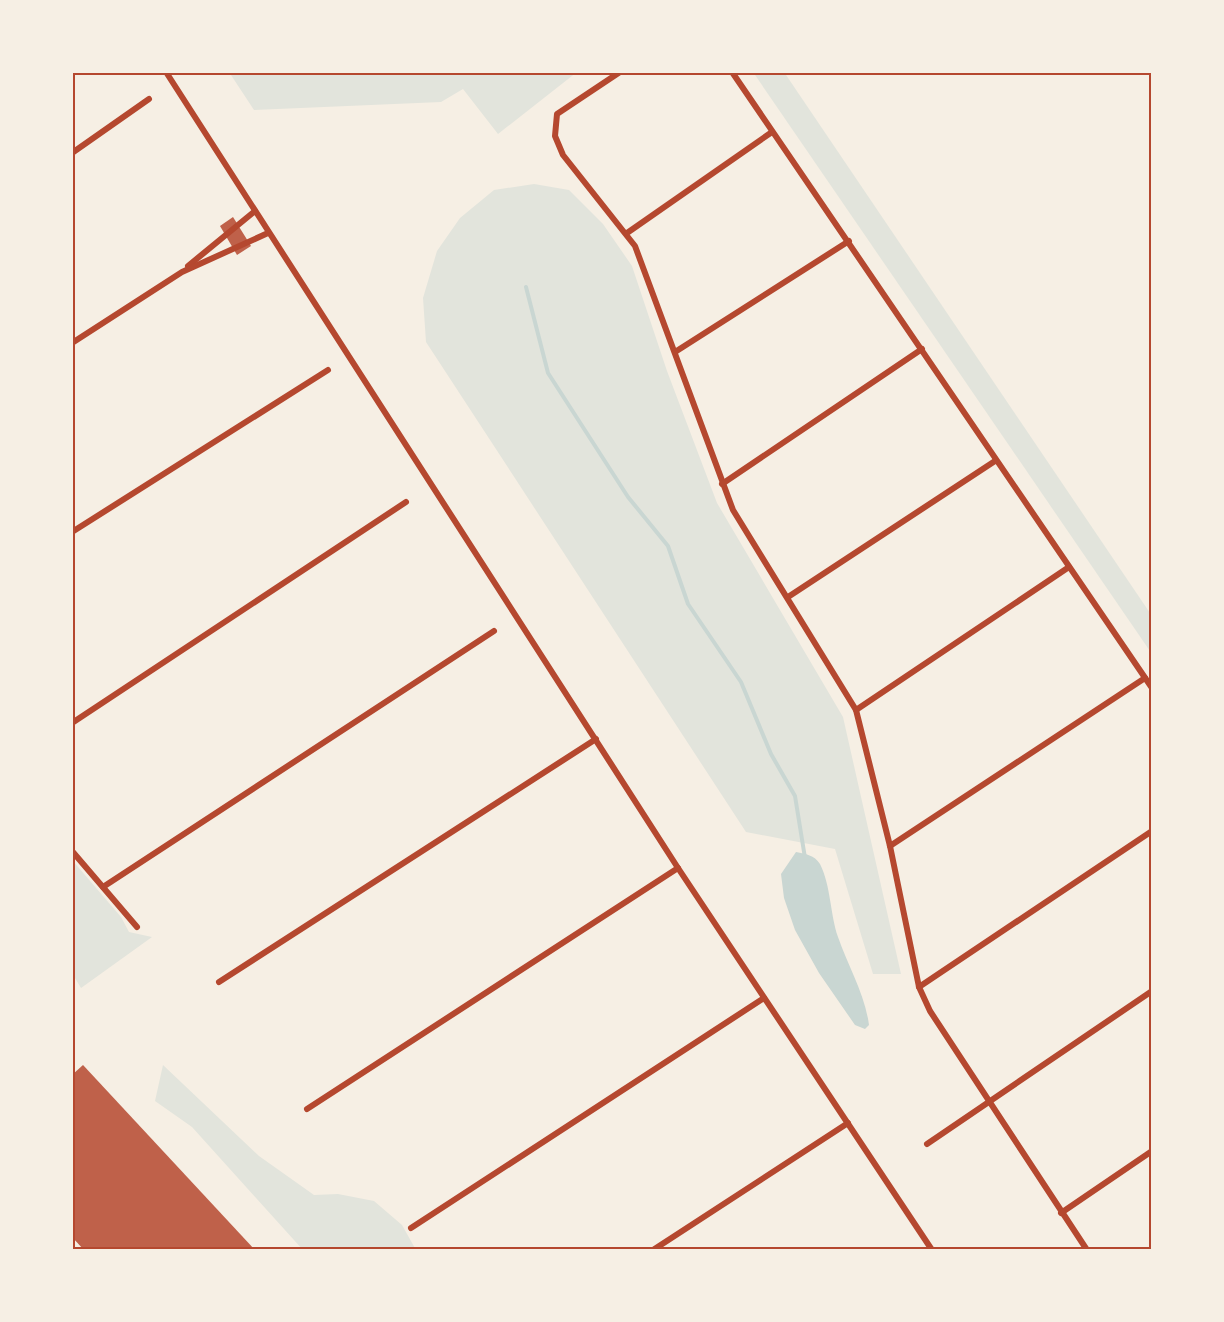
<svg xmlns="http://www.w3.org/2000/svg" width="1224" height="1322" viewBox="0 0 1224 1322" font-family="Inter,sans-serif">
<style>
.green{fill:#e2e4dc}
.water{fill:#c9d6d2}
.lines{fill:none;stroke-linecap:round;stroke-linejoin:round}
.stream{stroke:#c9d6d2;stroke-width:4}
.building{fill:#bf614a}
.minor{stroke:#b5482f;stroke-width:6}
.neatline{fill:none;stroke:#b5482f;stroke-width:2}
</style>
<rect width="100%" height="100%" fill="#f6efe4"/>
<g class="green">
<path d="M229,72H577L498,134L463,89L441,102L254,110Z"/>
<path d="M753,72H784L1152,616V654Z"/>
<path d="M534,184L569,190L603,224L632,266L667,371L717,503L843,717L901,974H873L835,849L746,832L426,342L423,298L437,251L460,218L494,190Z"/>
<path d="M72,860L121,917L129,932L152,937L81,988L72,973Z"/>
<path d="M163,1065L259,1156L314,1195L338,1194L374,1201L402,1225L416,1250H303L192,1127L155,1101Z"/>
</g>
<path class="water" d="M796,852C806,854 814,855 820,864C831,886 830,914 838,937C848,966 865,994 869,1025L865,1029L855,1025L819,973L795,930L784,898L781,874Z"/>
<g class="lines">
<path class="stream" d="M526,287L548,373L628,497L668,546L688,604L741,682L771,754L795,796L805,858"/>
</g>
<g class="building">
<path d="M233,217L251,246L237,255L220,226Z"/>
<path d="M83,1065L255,1250H84L72,1237V1075Z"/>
</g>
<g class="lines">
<g class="minor">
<path d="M166,72L678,868L932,1250"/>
<path d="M620,72L557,114L555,136L563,155L635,246L733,510L856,710L890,846L919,987L930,1011L1087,1250"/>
<path d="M732,72L1152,688"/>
<path d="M72,153L149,99"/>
<path d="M627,233L772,132"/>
<path d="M188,266L255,211"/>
<path d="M72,343L182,272L268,233"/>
<path d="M675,352L849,241"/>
<path d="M722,484L922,349"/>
<path d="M72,532L328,370"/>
<path d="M788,597L995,461"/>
<path d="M856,710L1069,567"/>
<path d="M72,723L406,502"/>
<path d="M890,846L1145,678"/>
<path d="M72,851L137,927"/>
<path d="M103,887L494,631"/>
<path d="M219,982L596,739"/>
<path d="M919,987L1152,831"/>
<path d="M307,1109L678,868"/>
<path d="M927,1144L1152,991"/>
<path d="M1061,1213L1152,1151"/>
<path d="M411,1228L764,998"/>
<path d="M653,1250L848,1123"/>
</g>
</g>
<rect width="1224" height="1322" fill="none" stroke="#f6efe4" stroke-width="147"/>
<rect x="74" y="74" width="1076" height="1174" class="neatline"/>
</svg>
